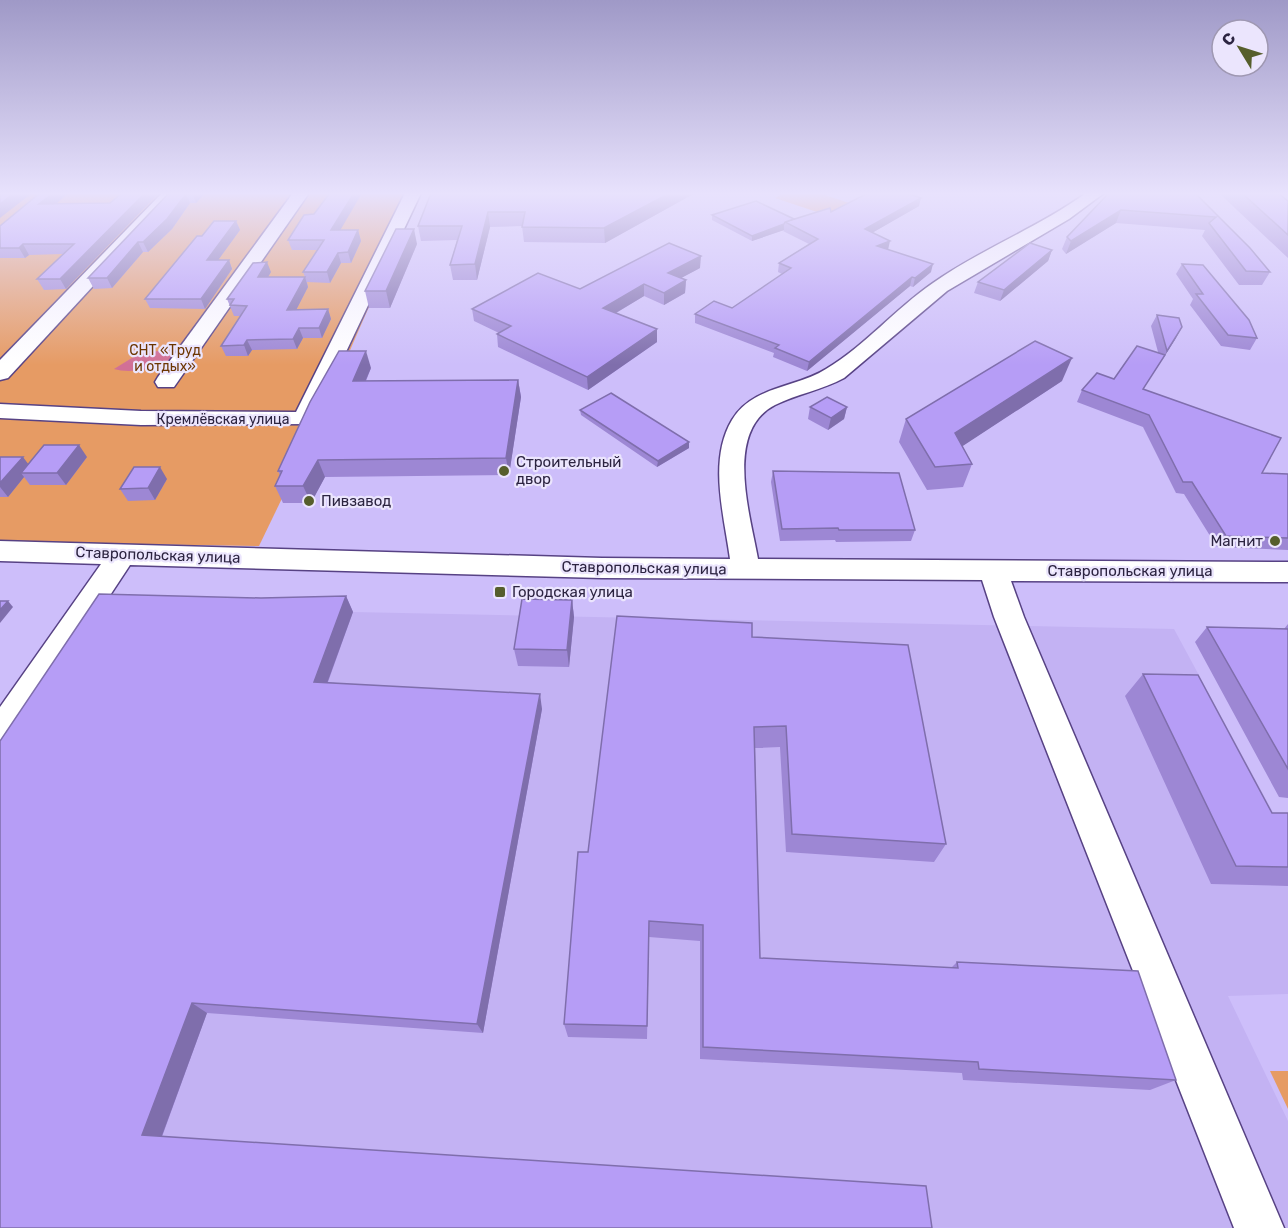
<svg xmlns="http://www.w3.org/2000/svg" width="1288" height="1228" viewBox="0 0 1288 1228" font-family="Rubik,sans-serif">
<style>
.built{fill:#c3b2f3}
.green{fill:#e69b64}
.water{fill:#d17096}
.lines{fill:none;stroke-linecap:round;stroke-linejoin:round}
.minor-casing{stroke:#574284;stroke-width:3}
.minor{fill:#fff;fill-rule:evenodd}
.wall{fill:#9d87d4}
.shaded-wall{fill:#7f6eac}
.building{fill:#b69df6;stroke:#7f6eac;stroke-width:1.5}
.poi-dot{fill:#565e2c;stroke:#ebe5fd;stroke-width:2}
.labels{text-anchor:middle;stroke-width:4.5;stroke-linejoin:round;paint-order:stroke}
.far-park-label{font-size:14px;fill:#6c3602;stroke:#ebe5fd}
.far-street-label{font-size:14px;fill:#2c2441;stroke:#ebe5fd}
.poi-label{font-size:15px;fill:#2c2441;stroke:#ebe5fd;text-anchor:start}
.street-label{font-size:15px;fill:#2c2441;stroke:#ebe5fd}
</style>
<rect width="100%" height="100%" fill="#cdbefa"/>
<path class="built" d="M353,612L1174,629L1288,840V994L1228,996L1288,1121V1228H129Z"/>
<g class="green">
<path d="M0,193H419L315,430L259,546L0,542Z"/>
<path d="M784,193H819L849,203L826,215L775,198Z"/>
<path d="M1270,1071H1288V1109Z"/>
</g>
<path class="water" d="M162,350L170,351L174,356C162,369 130,374 114,369L135,356Z"/>
<g class="lines">
<g class="minor-casing">
<g id="minor">
<path d="M162,193H179L8,378L0,380V360Z"/>
<path d="M293,193H309L174,387H158L155,382L158,377Z"/>
<path d="M405,193H421L312,424L141,425L0,418V404L141,411L296,412Z"/>
<path d="M1086,193H1104L1069,219L947,291L844,378C822,390 797,394 775,405C724,431 750,514 758,559L1288,562V582L1011,581L1024,617L1284,1228H1234L994,617L982,580L602,578L130,565L12,744L0,749V707L101,564L0,561V541L602,558L730,559C724,515 708,460 732,420C752,386 796,388 826,369C865,346 895,309 933,283C981,249 1038,228 1086,193Z"/>
</g>
</g>
<use href="#minor" class="minor"/>
</g>
<g class="wall">
<path d="M40,193H68L56,204L110,203L122,193H159L66,289L44,290L37,279L63,254L29,255L25,258H0V226Z"/>
<path d="M169,193H205L196,203H190L172,229L148,252H143L112,288L94,289L88,278Z"/>
<path d="M431,193H695L605,243L524,242L522,226L490,227L477,280H453L450,265L457,240L421,241L418,226Z"/>
<path d="M1109,193H1195L1270,272L1262,285H1239L1202,236L1205,230L1116,223L1066,254L1062,249L1067,237Z"/>
<path d="M1219,193H1278L1288,201V258Z"/>
<path d="M919,206L872,233L888,249L931,272L913,287L910,286L807,371L773,357L774,353L695,323V314L732,308L782,274L778,272L779,263L809,244L783,231L784,230L752,241L712,220V215L795,219L831,212Z"/>
<path d="M314,214L340,230H358L361,241L351,263H341L330,283L307,282L308,287L296,310L328,309L331,319L322,338H303L297,349L252,350L248,356H226L221,346L241,316H234L227,299L271,272L268,277H305L303,272L317,250H292L288,240Z"/>
<path d="M236,221L240,230L218,260H229L232,269L205,309L150,308L145,299L202,236Z"/>
<path d="M417,244L390,308H369L365,291Z"/>
<path d="M1052,250L1048,261L1000,301L974,293L978,282Z"/>
<path d="M1182,264L1257,338L1250,350L1221,346L1190,305L1193,299L1176,274Z"/>
<path d="M700,268L681,278L686,280L685,293L664,305L644,296L616,313L657,342L588,390L498,347L497,334L499,333L474,321L472,309Z"/>
<path d="M1157,315L1176,338L1143,389L1262,473L1288,474V550L1217,547L1184,494L1176,493L1143,427L1077,402L1082,390L1114,379L1158,352L1151,326Z"/>
<path d="M371,368L366,381L518,380L521,397L509,475L325,477L311,503H283L275,486L280,475L278,471Z"/>
<path d="M1062,381L962,446L972,464L963,487L927,490L899,442L906,419Z"/>
<path d="M810,407H847L844,419L828,430L808,419Z"/>
<path d="M580,410L689,442V448L657,467L581,415Z"/>
<path d="M0,457L28,464L87,457L66,485H30L24,477L8,497H0Z"/>
<path d="M773,471L915,530L911,541L836,542L835,540L780,541L771,482Z"/>
<path d="M167,479L155,500L128,501L120,489Z"/>
<path d="M346,596L353,612L328,682L542,709L483,1033L207,1013L162,1137L0,1228L261,598Z"/>
<path d="M572,600L574,617L569,667L518,666L514,649Z"/>
<path d="M1288,624V798L1279,797L1195,642L1207,627L1284,629Z"/>
<path d="M752,637L946,844L934,862L786,852L780,747L755,748L760,958L951,968L957,962L1176,1080L1150,1090L963,1080L962,1073L700,1059V941L649,937L647,1039L568,1037L564,1024L588,852Z"/>
<path d="M1143,674L1272,813H1288V886L1211,884L1125,696Z"/>
</g>
<g class="shaded-wall">
<path d="M14,193H32L0,218V204Z"/>
<path d="M53,193H68L45,214L39,204Z"/>
<path d="M145,193H159L66,289L60,279Z"/>
<path d="M192,193H205L196,203Z"/>
<path d="M354,193H362L334,241L331,230Z"/>
<path d="M670,193H695L605,243L604,228Z"/>
<path d="M186,194L190,203L172,229L148,252L143,242Z"/>
<path d="M921,198L919,206L863,238L865,229Z"/>
<path d="M1121,210L1116,223L1066,254L1071,241Z"/>
<path d="M488,212L490,227L477,280L475,264Z"/>
<path d="M236,221L240,230L211,270L207,260Z"/>
<path d="M784,224V230L752,241V236Z"/>
<path d="M414,229L417,244L390,308L386,291Z"/>
<path d="M358,230L361,241L351,263L348,252Z"/>
<path d="M890,241L888,250L877,246Z"/>
<path d="M138,242L143,252L112,288L107,278Z"/>
<path d="M23,244L29,255L25,258L19,248Z"/>
<path d="M1052,250L1048,261L1000,301L1004,290Z"/>
<path d="M338,253L341,263L330,283L327,272Z"/>
<path d="M701,256L700,268L668,285V273Z"/>
<path d="M229,260L232,269L205,309L201,299Z"/>
<path d="M267,262L271,272L262,287L258,277Z"/>
<path d="M933,264L931,272L913,287L915,278Z"/>
<path d="M305,277L308,287L291,320L287,310Z"/>
<path d="M912,277L910,286L807,371L809,362Z"/>
<path d="M686,280L685,293L664,305V293Z"/>
<path d="M644,284V296L604,320L603,308Z"/>
<path d="M328,309L331,319L322,338L319,328Z"/>
<path d="M1182,327L1176,338L1161,362L1167,351Z"/>
<path d="M299,328L303,338L297,349L293,339Z"/>
<path d="M657,329V342L588,390L587,377Z"/>
<path d="M247,340L252,350L248,356L244,345Z"/>
<path d="M366,351L371,368L358,398L353,381Z"/>
<path d="M1072,358L1062,381L946,457L955,433Z"/>
<path d="M518,380L521,397L509,475L506,458Z"/>
<path d="M847,407L844,419L828,430L831,418Z"/>
<path d="M689,442V448L657,467L658,461Z"/>
<path d="M79,445L87,457L66,485L57,473Z"/>
<path d="M23,457L32,469L21,473L24,477L8,497L0,487V483Z"/>
<path d="M318,460L325,477L311,503L303,486Z"/>
<path d="M160,467L167,479L155,500L148,488Z"/>
<path d="M346,596L353,612L322,697L314,682Z"/>
<path d="M572,600L574,617L569,667L567,650Z"/>
<path d="M8,601L13,607L0,623V610Z"/>
<path d="M540,694L542,709L483,1033L477,1024Z"/>
<path d="M192,1003L207,1013L160,1141L142,1135Z"/>
</g>
<g class="building">
<path d="M0,193H14L0,204Z"/>
<path d="M40,193H53L39,204L110,203L122,193H145L60,279H37L74,244H23L19,248H0V226Z"/>
<path d="M169,193H192L186,194L167,219L143,242H138L107,278H88Z"/>
<path d="M330,193H354L331,230H358L348,252L338,253L327,272H303L324,240H288L304,215L314,214Z"/>
<path d="M431,193H670L604,228L522,227L525,212H488L475,264L450,265L462,226H418Z"/>
<path d="M868,193H906L921,198L865,229L890,241L877,246L933,264L915,278L912,277L809,362L775,348L779,345L695,314L714,301L732,308L791,268L779,263L818,239L785,222L830,208L831,212Z"/>
<path d="M1109,193H1195L1250,248L1270,272L1246,271L1209,223L1216,217L1121,210L1071,241L1067,237Z"/>
<path d="M1242,193H1278L1288,201V235Z"/>
<path d="M756,201L794,219L785,222L784,224L752,236L712,215Z"/>
<path d="M214,221H236L207,260H229L201,299H145L197,236H202Z"/>
<path d="M396,229H414L386,291H365Z"/>
<path d="M669,243L701,256L668,273L686,280L664,293L644,284L603,308L657,329L587,377L497,334L511,326L472,309L538,273L580,289Z"/>
<path d="M1030,243L1052,250L1004,290L978,282Z"/>
<path d="M267,262L258,277H305L287,310L328,309L319,328H299L293,339L247,340L244,345L221,346L247,306L230,305L234,299H227L253,263Z"/>
<path d="M1182,264L1203,265L1249,320L1257,338L1228,335L1196,294H1203Z"/>
<path d="M1157,315L1179,318L1182,327L1167,351Z"/>
<path d="M1035,341L1072,358L955,433L972,464L935,467L906,419Z"/>
<path d="M1137,346L1165,355L1143,389L1281,438L1262,473L1288,474V538L1226,536L1192,482H1183L1149,415L1082,390L1097,373L1114,379Z"/>
<path d="M339,351H366L353,381L518,380L506,458L318,460L303,486H275L282,471H278L310,402Z"/>
<path d="M611,393L689,442L658,461L580,410Z"/>
<path d="M827,397L847,407L831,418L810,407Z"/>
<path d="M44,445H79L57,473H21Z"/>
<path d="M0,457H23L0,483Z"/>
<path d="M134,467H160L148,488L120,489Z"/>
<path d="M773,471L899,473L915,530H839L838,528L782,529Z"/>
<path d="M99,594L261,598L346,596L314,682L540,694L477,1024L192,1003L142,1135L926,1186L932,1228H0V741Z"/>
<path d="M522,599L572,600L567,650L514,649Z"/>
<path d="M0,601H8L0,610Z"/>
<path d="M617,616L752,623V637L908,645L946,844L792,834L786,726L754,727L760,958L958,968L957,962L1138,971L1176,1080L979,1069L978,1062L703,1047V925L649,921L647,1026L564,1024L578,852H588Z"/>
<path d="M1207,627L1288,629V769Z"/>
<path d="M1143,674L1198,675L1272,813H1288V867L1236,866Z"/>
</g>
<linearGradient id="sky" x2="0" y2="1"><stop stop-color="#9f99c7"/><stop offset="0.53" stop-color="#e8e2fd"/><stop offset="1" stop-color="#e8e2fd" stop-opacity="0"/></linearGradient>
<rect width="1288" height="365" fill="url(#sky)"/>
<g class="poi-dot">
<circle cx="504" cy="471" r="6"/>
<circle cx="309" cy="501" r="6"/>
<circle cx="1275" cy="541" r="6"/>
<rect x="494" y="586" width="12" height="12" rx="3"/>
</g>
<g class="labels">
<g class="far-park-label">
<text x="165" y="355">СНТ «Труд<tspan x="165" dy="16">и отдых»</tspan></text>
</g>
<g class="far-street-label">
<text x="223" y="424">Кремлёвская улица</text>
</g>
<g class="poi-label">
<text x="516" y="467">Строительный<tspan x="516" dy="17">двор</tspan></text>
<text x="321" y="506">Пивзавод</text>
<text x="1263" y="546" text-anchor="end">Магнит</text>
<text x="512" y="597">Городская улица</text>
</g>
<g class="street-label">
<text transform="translate(158 555) rotate(2)" y="5">Ставропольская улица</text>
<text transform="translate(644 568) rotate(1)" y="5">Ставропольская улица</text>
<text x="1130" y="576">Ставропольская улица</text>
</g>
</g>
<g transform="translate(1240 48) rotate(308)"><circle r="28" fill="#ebe5fd" stroke="#9f98b2" stroke-width="1.5"/>
<path d="M0-4.5L10 22L0 15L-10 22Z" fill="#565e2c"/>
<text y="-9" font-size="16" font-weight="bold" text-anchor="middle" fill="#2c2441">С</text>
</g>
</svg>
